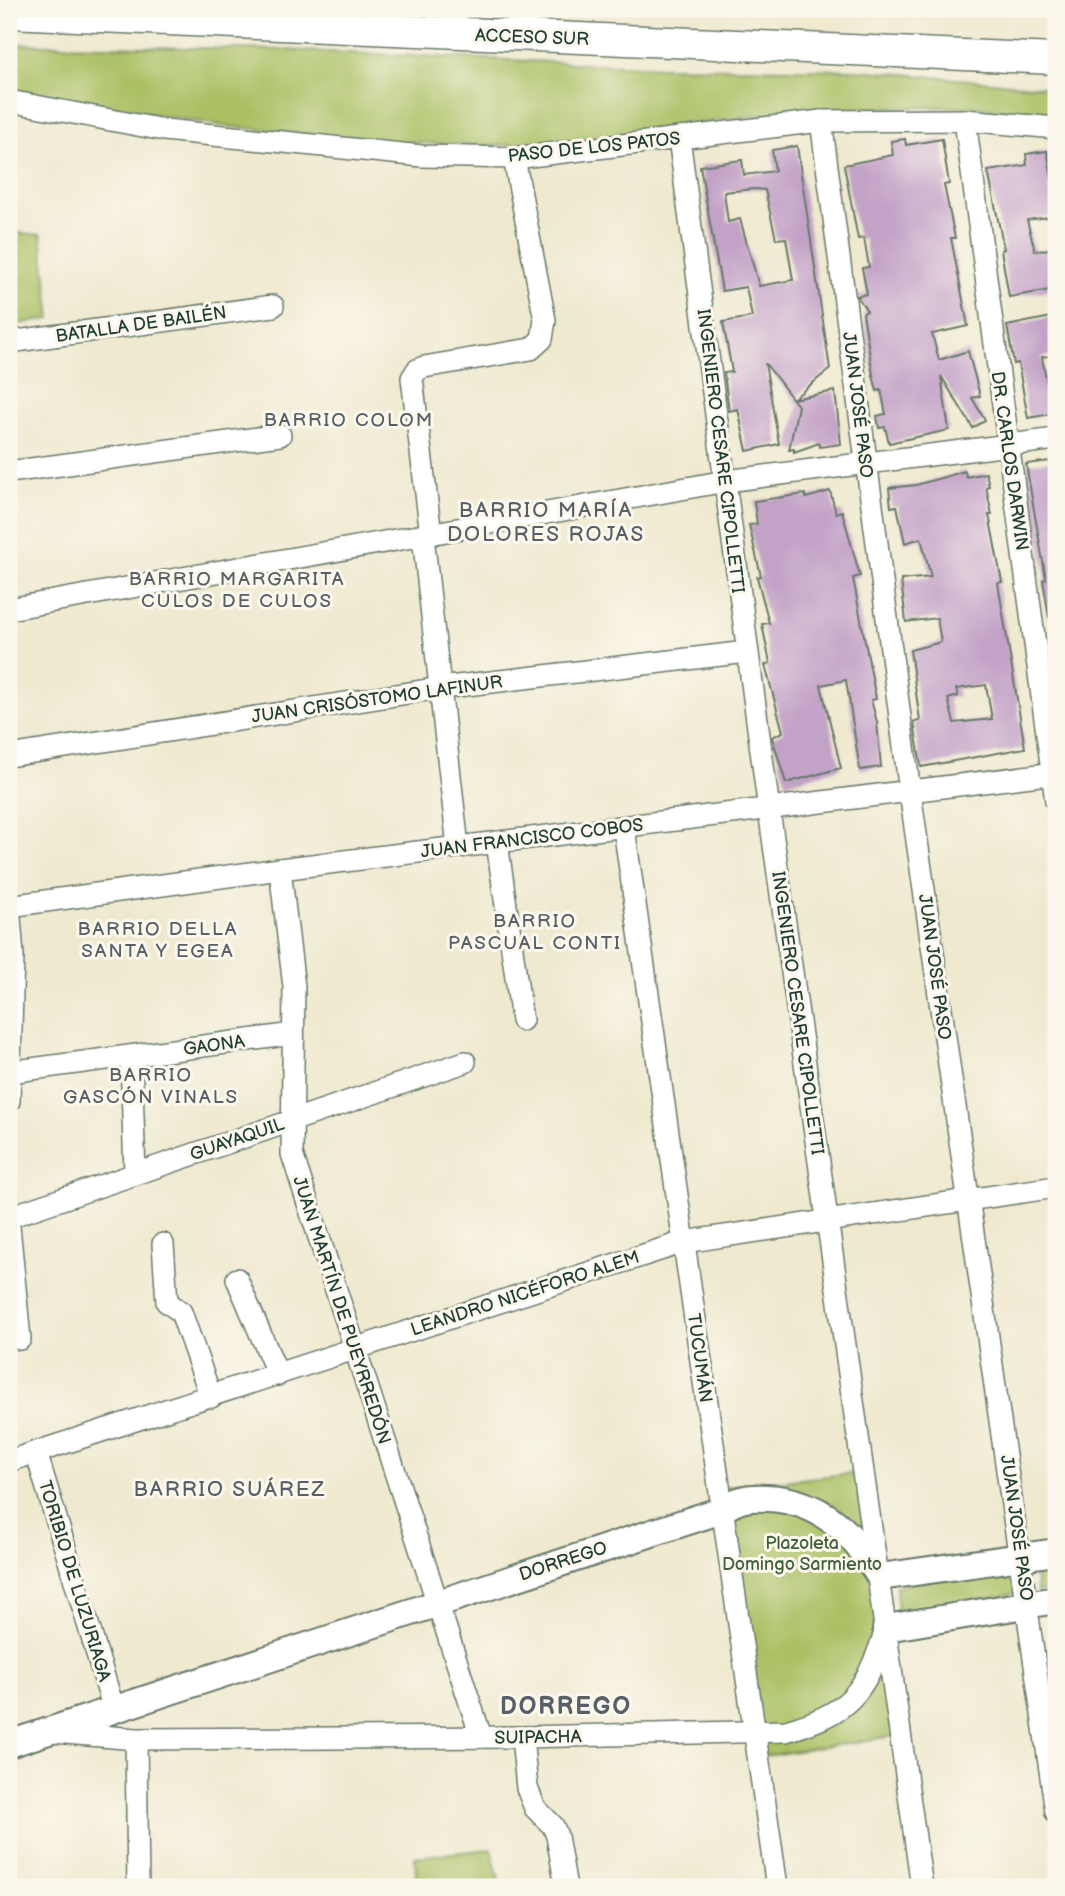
<svg xmlns="http://www.w3.org/2000/svg" width="1065" height="1896" viewBox="0 0 1065 1896" font-family="'Balsamiq Sans',sans-serif">
<style>
.green{fill:#aac064;stroke:#647e4c;stroke-width:2}
.building{fill:#c3a2c7;fill-rule:evenodd}
.lines{fill:none;stroke-linecap:round;stroke-linejoin:round}
.minor-casing{stroke:#68796a;stroke-width:24}
.major-casing{stroke:#68796a;stroke-width:30}
.highway-casing{stroke:#68796a;stroke-width:33}
.minor{stroke:#fff;stroke-width:21}
.major{stroke:#fff;stroke-width:26}
.highway{stroke:#fff;stroke-width:30}
.labels{text-anchor:middle;stroke-width:6;stroke-linejoin:round;paint-order:stroke}
.street-label{font-size:18px;fill:#1f3d34;stroke:#fbf7ec}
.park-label{font-size:18px;fill:#425e40;stroke:#fbf7ec}
.neighbourhood-label{font-size:19px;letter-spacing:2px;fill:#586067;stroke:#fbf7ec}
.quarter-label{font-size:21px;letter-spacing:2px;fill:#586067;stroke:#fbf7ec}
.district-label{font-size:24px;font-weight:bold;letter-spacing:2px;fill:#586067;stroke:#fbf7ec}
</style>
<rect width="100%" height="100%" fill="#fbf7ec"/>
<filter id="ink" filterUnits="userSpaceOnUse"><feTurbulence type="fractalNoise" baseFrequency=".0143" numOctaves="2"/><feDisplacementMap in="SourceGraphic" scale="14" xChannelSelector="R" yChannelSelector="G"/><feConvolveMatrix kernelMatrix="1 2 1 2 8 2 1 2 1" color-interpolation-filters="sRGB"/></filter>
<filter id="wash" filterUnits="userSpaceOnUse"><feTurbulence type="fractalNoise" baseFrequency=".00686" numOctaves="4" result="noise"/><feDisplacementMap in="SourceGraphic" scale="28" xChannelSelector="R" yChannelSelector="G"/><feGaussianBlur stdDeviation="1.57" result="paint"/><feColorMatrix in="noise" values="0 0 0 0 0 0 0 0 0 0 0 0 0 0 0 0 0 1.4 0 .05"/><feComposite in="paint" operator="in"/></filter>
<g filter="url(#wash)">
<rect width="100%" height="100%" fill="#efe9cf"/>
<g class="green">
<path d="M9,44L282,50L662,67L858,70L1056,88V114L969,107L855,108L795,111L551,143L481,146L370,140L223,126L9,90Z"/>
<path d="M9,232L41,235L51,319L9,325Z"/>
<path d="M864,1472L901,1735L758,1757L718,1488Z"/>
<path d="M1056,1562V1591L1037,1592L1034,1568Z"/>
<path d="M1011,1567L1016,1594L898,1612L896,1586Z"/>
<path d="M491,1849L501,1887H417L415,1857Z"/>
</g>
<g id="blocks">
<g class="building">
<path d="M905,139L906,145L942,139L949,184L944,185L955,238H951L968,326L932,334L939,360L968,351L980,396L972,398L985,420L973,428L941,376L949,430L889,443L885,427L879,428L877,416L886,414L881,390L877,391L873,375L863,313L867,311L857,296L867,294L862,268L869,267L864,238L858,239L844,165L893,155L891,141Z"/>
<path d="M797,146L830,369L793,399L835,391L841,444L820,447L819,443L794,452V449L789,450L798,406L765,363L779,444L747,451L738,409L729,411L724,373L732,372L723,322L752,317L746,287L722,291L700,166L742,160L744,175L775,171L772,150ZM754,189L765,190L776,239L786,238L793,280L759,286L740,219L728,222L724,192Z"/>
<path d="M1047,151L1052,178L1056,177V216L1027,220L1035,251L1056,248V289L1009,297L1001,250L1004,249L988,171L1027,165L1026,154Z"/>
<path d="M1056,316V341H1054L1056,355L1042,357L1048,390H1056V413L1028,418L1018,363L1014,364L1007,326Z"/>
<path d="M1050,461L1056,494V616L1049,617L1043,580L1046,579L1026,464Z"/>
<path d="M965,471L966,477L986,473L989,486L986,487L992,515H989L1002,582L998,583L1025,748L921,767L914,722L920,721L910,650L941,642L937,618L906,622L901,580L931,577L921,538L905,543L897,506L891,507L889,488L916,485ZM986,685L992,719L954,723L948,699L958,696L956,689Z"/>
<path d="M830,491L836,513L842,511L860,576L853,578L876,699L871,700L877,722L881,767L860,770L846,680L821,685L841,768L786,783L772,737L783,732L765,665L770,663L762,624L769,623L757,577L761,576L749,525L757,524L754,501L805,494L806,498Z"/>
</g>
</g>
</g>
<g filter="url(#ink)">
<use href="#blocks" fill-opacity="0" stroke="#68796a" stroke-width="2"/>
<g class="lines">
<g class="minor-casing">
<g id="minor">
<path d="M9,101L164,130L422,156L514,158L821,121L965,120L1056,128"/>
<path d="M965,120L1056,801"/>
<path d="M821,121L910,792L1056,1812"/>
<path d="M679,138L769,810L922,1887"/>
<path d="M9,342L273,306"/>
<path d="M9,472L280,435"/>
<path d="M431,535L412,378L417,370L424,367L531,349L542,339L545,320L514,158"/>
<path d="M423,536L458,847"/>
<path d="M9,609L726,481L1056,439"/>
<path d="M9,756L440,688L747,652"/>
<path d="M624,828L777,1887"/>
<path d="M497,842L522,1020"/>
<path d="M280,869L294,987L292,1154L481,1737"/>
<path d="M9,905L13,956L9,1101"/>
<path d="M9,906L280,869L1056,773"/>
<path d="M131,1057L135,1174"/>
<path d="M9,1072L293,1034"/>
<path d="M9,1217L465,1062"/>
<path d="M9,1226L20,1339"/>
<path d="M163,1244L167,1302L181,1312L211,1397"/>
<path d="M237,1279L278,1375"/>
<path d="M36,1452L114,1710"/>
<path d="M9,1461L684,1242L1056,1187"/>
<path d="M54,1732L136,1739L522,1737L786,1731C849,1713 864,1694 885,1633"/>
<path d="M522,1737L527,1788L535,1808L553,1826L557,1836L566,1887"/>
<path d="M136,1739L138,1887"/>
</g>
</g>
<g class="major-casing">
<g id="major">
<path d="M886,1628L1056,1600"/>
<path d="M9,1744L722,1510C737,1499 748,1497 767,1498C821,1500 853,1533 880,1577L1056,1552"/>
</g>
</g>
<g class="highway-casing">
<path id="highway" d="M9,13L1056,59"/>
</g>
<use href="#minor" class="minor"/>
<use href="#major" class="major"/>
<use href="#highway" class="highway"/>
</g>
</g>
<g class="labels">
<g class="street-label">
<text transform="translate(532 37) rotate(2)" y="6">ACCESO SUR</text>
<text transform="translate(594 147) rotate(-6)" y="6">PASO DE LOS PATOS</text>
<text transform="translate(141 324) rotate(-8)" y="6">BATALLA DE BAILÉN</text>
<text transform="translate(858 405) rotate(83)" y="6">JUAN JOSÉ PASO</text>
<text transform="translate(721 451) rotate(83)" y="6">INGENIERO CESARE CIPOLLETTI</text>
<text transform="translate(1010 461) rotate(82)" y="6">DR. CARLOS DARWIN</text>
<text transform="translate(377 699) rotate(-8)" y="6">JUAN CRISÓSTOMO LAFINUR</text>
<text transform="translate(532 838) rotate(-7)" y="6">JUAN FRANCISCO COBOS</text>
<text transform="translate(935 967) rotate(82)" y="6">JUAN JOSÉ PASO</text>
<text transform="translate(798 1013) rotate(82)" y="6">INGENIERO CESARE CIPOLLETTI</text>
<text transform="translate(214 1045) rotate(-8)" y="6">GAONA</text>
<text transform="translate(237 1139) rotate(-19)" y="6">GUAYAQUIL</text>
<text transform="translate(525 1293) rotate(-18)" y="6">LEANDRO NICÉFORO ALEM</text>
<text transform="translate(342 1310) rotate(72)" y="6">JUAN MARTÍN DE PUEYRREDÓN</text>
<text transform="translate(700 1358) rotate(82)" y="6">TUCUMÁN</text>
<text transform="translate(1017 1528) rotate(82)" y="6">JUAN JOSÉ PASO</text>
<text transform="translate(563 1561) rotate(-18)" y="6">DORREGO</text>
<text transform="translate(75 1581) rotate(73)" y="6">TORIBIO DE LUZURIAGA</text>
<text transform="translate(538 1737) rotate(-1)" y="6">SUIPACHA</text>
</g>
<g class="park-label">
<text x="802" y="1549">Plazoleta<tspan x="802" dy="21">Domingo Sarmiento</tspan></text>
</g>
<g class="neighbourhood-label">
<text x="349" y="426">BARRIO COLOM</text>
<text x="237" y="585">BARRIO MARGARITA<tspan x="237" dy="22">CULOS DE CULOS</tspan></text>
<text x="535" y="927">BARRIO<tspan x="535" dy="22">PASCUAL CONTI</tspan></text>
<text x="158" y="935">BARRIO DELLA<tspan x="158" dy="22">SANTA Y EGEA</tspan></text>
<text x="151" y="1081">BARRIO<tspan x="151" dy="22">GASCÓN VINALS</tspan></text>
</g>
<g class="quarter-label">
<text x="546" y="517">BARRIO MARÍA<tspan x="546" dy="24">DOLORES ROJAS</tspan></text>
<text x="230" y="1496">BARRIO SUÁREZ</text>
</g>
<g class="district-label">
<text x="566" y="1714">DORREGO</text>
</g>
</g>
<rect width="1065" height="1896" fill="none" stroke="#fbf7ec" stroke-width="35"/>
</svg>
